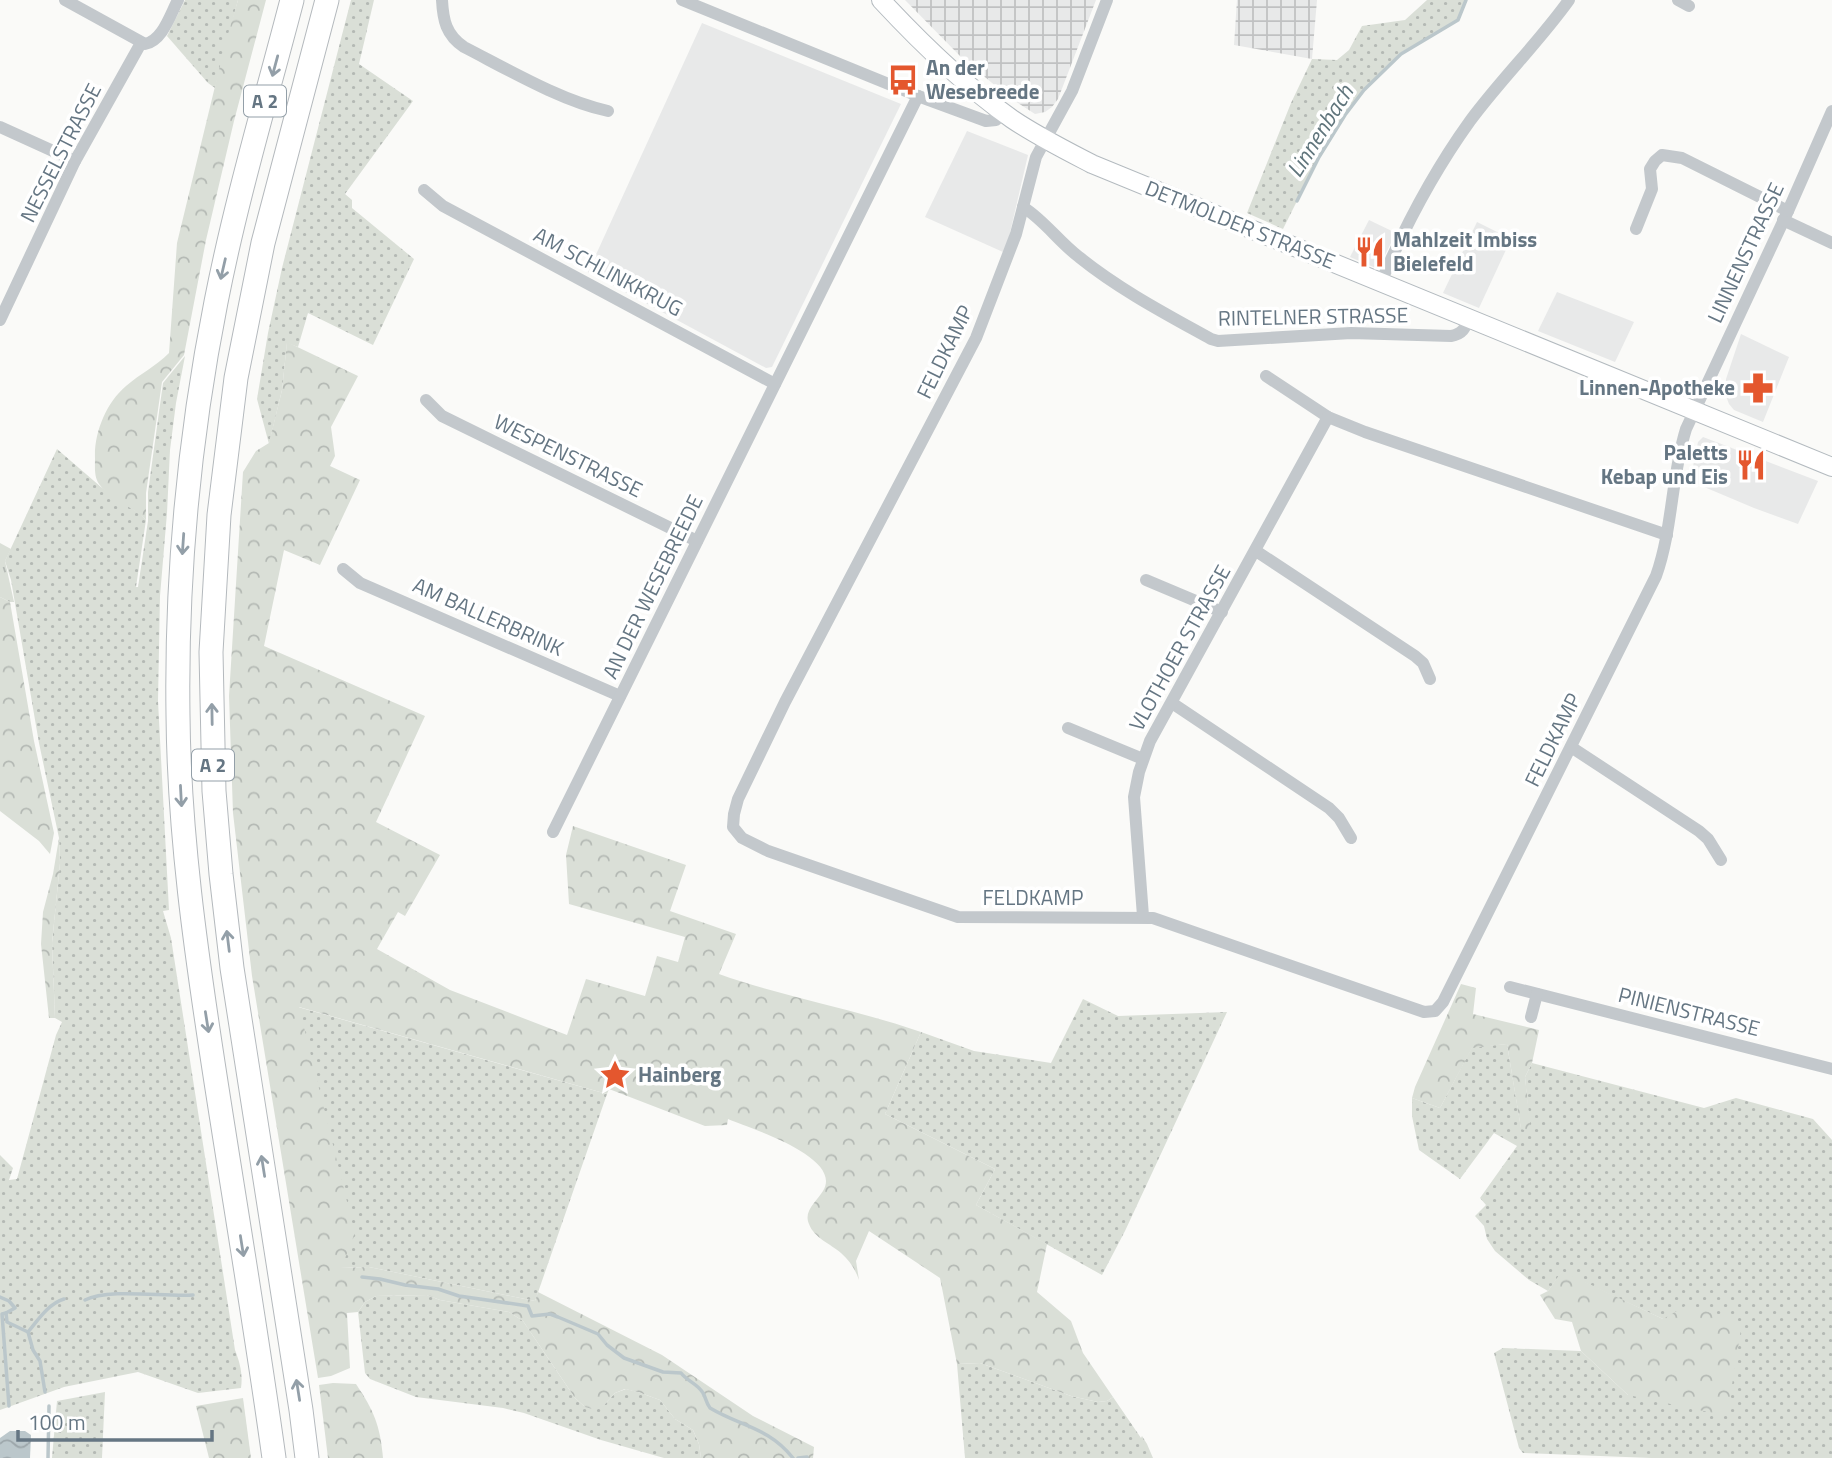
<svg xmlns="http://www.w3.org/2000/svg" width="1832" height="1458" viewBox="0 0 1832 1458" font-family="'Titillium Web',sans-serif">
<style>
.built{fill:#e8e9e9}
.industrial{fill:url(#industrial-grid)}
.grass{fill:url(#grass-dots)}
.forest{fill:url(#forest-crowns)}
.park{fill:url(#park-tufts)}
.water{fill:url(#water-waves)}
.lines{fill:none;stroke-linecap:round;stroke-linejoin:round}
.stream{stroke:#bbc7cb;stroke-width:3.5}
.secondary-casing{stroke:#b3babf;stroke-width:20}
.highway-casing{stroke:#b4b9bd;stroke-width:25}
.street{stroke:#c3c8cc;stroke-width:12}
.secondary{stroke:#fff;stroke-width:18}
.highway{stroke:#fff;stroke-width:23}
.oneway{stroke:#939fa8}
.labels{text-anchor:middle;stroke-width:7;stroke-linejoin:round;paint-order:stroke}
.shield{fill:#fff;stroke:#939fa8;stroke-width:2}
.shield-label{font-size:19px;font-weight:bold;fill:#657683}
.poi-label{font-size:21px;font-weight:bold;fill:#657683;stroke:#fff;text-anchor:start}
.street-label{font-size:21px;fill:#657683;stroke:#fff}
.water-label{font-size:23px;font-style:italic;fill:#60757c;stroke:#fff}
</style>
<defs>
<pattern id="industrial-grid" width="8" height="8" patternUnits="userSpaceOnUse" patternTransform="scale(1.75)"><rect width="8" height="8" fill="#e8e9e9"/><path d="M0 4h8M4 0v8" fill="none" stroke="#c0c1c2"/></pattern>
<pattern id="grass-dots" width="8" height="8" patternUnits="userSpaceOnUse" patternTransform="scale(1.75)"><rect width="8" height="8" fill="#dadfd7"/><path d="M2 2h.1M6 6h.1" fill="none" stroke="#b4b9b4" stroke-width="1.8" stroke-linecap="round"/></pattern>
<pattern id="forest-crowns" width="20" height="18" patternUnits="userSpaceOnUse" patternTransform="scale(1.75)"><rect width="20" height="18" fill="#dadfd7"/><path d="M2 6a3 3 0 1 1 6 0M12 15a3 3 0 1 1 6 0" fill="none" stroke="#b4b9b4"/></pattern>
<pattern id="park-tufts" width="24" height="20" patternUnits="userSpaceOnUse" patternTransform="scale(1.75)"><rect width="24" height="20" fill="#dadfd7"/><path d="M3 7l-1-3M5 7V3M7 7l1-3M15 17l-1-3M17 17v-4M19 17l1-3" fill="none" stroke="#b4b9b4"/></pattern>
<pattern id="water-waves" width="16" height="10" patternUnits="userSpaceOnUse" patternTransform="scale(1.75)"><rect width="16" height="10" fill="#bbc7cb"/><path d="M0 5q4-4 8 0t8 0" fill="none" stroke="#9ca6aa"/></pattern>
</defs>
<rect width="100%" height="100%" fill="#fafaf8"/>
<g class="built">
<path d="M702,23L901,104L772,367L766,368L588,272Z"/>
<path d="M967,131L1028,155L1009,237L1003,252L925,217Z"/>
<path d="M1369,220L1396,233L1378,269L1350,257Z"/>
<path d="M1477,222L1511,239L1479,308L1443,293Z"/>
<path d="M1557,292L1634,322L1615,362L1538,331Z"/>
<path d="M1741,334L1789,357L1763,422L1734,410L1729,404L1726,396V379Z"/>
<path d="M1703,437L1818,481L1798,524L1754,508L1690,481L1698,442Z"/>
</g>
<g class="industrial">
<path d="M905,0H1096L1058,99L1052,107L1045,112L1035,114L1010,98L961,57Z"/>
<path d="M1237,0H1317L1312,59L1234,45Z"/>
</g>
<g class="grass">
<path d="M185,0H238L215,88L208,83L167,36Z"/>
<path d="M351,0H374L359,64L413,101L345,194L352,200V208L414,259L373,345L308,313L298,347L287,343L282,390L269,444L257,399L268,333L282,268Z"/>
<path d="M1427,0H1467L1457,20L1400,53L1363,90L1344,115L1319,157L1283,229L1247,213L1291,103L1312,59L1337,60L1349,50L1362,26L1405,20Z"/>
<path d="M185,356L176,403L170,450L167,513L160,596L158,701L169,910L163,911L171,938L235,1350C240,1363 243,1374 241,1388L198,1393L138,1372L64,1387L0,1410V1155L13,1168L9,1180L17,1179L56,1035L62,1022L55,1018L52,943L60,863L59,838L39,743L11,580L5,561L57,449L101,487L140,514L146,520L136,587H138L148,521V492L163,383Z"/>
<path d="M1083,999L1118,1016L1227,1012L1125,1231L1102,1275L976,1205L995,1169L885,1114L921,1032L974,1051L1051,1063Z"/>
<path d="M298,1007L607,1094L535,1301L369,1267L341,1268Z"/>
<path d="M1507,1044L1521,1128L1530,1131L1525,1077L1532,1063L1704,1108L1736,1098L1813,1119L1832,1140V1458H1651L1523,1453L1519,1448L1494,1353L1503,1348L1581,1351L1628,1395L1663,1319L1562,1272L1548,1291L1529,1280L1495,1251L1487,1239L1484,1226L1475,1216L1486,1205L1480,1198L1517,1146L1494,1133L1460,1179L1419,1150L1412,1116V1098L1440,1108L1472,1047Z"/>
<path d="M427,1295L440,1300L509,1312L523,1321L575,1398L585,1407L604,1405L615,1393L626,1389L638,1392L660,1400L675,1419L693,1430L699,1444L701,1458H664L601,1440L524,1413L503,1408L416,1397L370,1379L365,1373L358,1312L365,1302L376,1296Z"/>
<path d="M980,1363L1071,1396L1098,1402L1107,1401L1113,1397L1141,1438L1142,1436L1147,1444L1153,1458H965L957,1364Z"/>
<path d="M105,1392L102,1458H52L57,1401Z"/>
</g>
<g class="forest">
<path d="M238,0H266L234,121L206,240L184,355L162,382L146,493V520C133,507 109,498 99,484C94,477 95,467 95,458C94,433 106,403 126,386C140,374 156,366 169,353L177,243L226,41Z"/>
<path d="M287,342L358,376L331,427L335,456L330,466L360,480L320,565L284,550L264,646L425,716L376,822L440,855L405,916L398,912L377,949L450,990L567,1035L586,979L645,996L657,956L678,962L685,937L569,904L566,855L573,826L686,865L670,911L736,934L719,974C786,998 855,1009 921,1032L885,1114L995,1169L976,1205L1047,1244L1037,1292L1071,1321L1083,1353L1113,1397L1107,1401L1098,1402L1071,1396L980,1363L957,1364L940,1278L869,1231L856,1261L859,1280C855,1269 850,1261 841,1253C831,1244 814,1238 809,1224C803,1211 817,1201 823,1191C844,1157 749,1128 728,1119L727,1125L705,1126L609,1089L607,1094L299,1007L355,1234L341,1268L369,1267L535,1301L538,1292L662,1355L753,1416L814,1447L813,1458H701L699,1444L693,1430L675,1419L660,1400L638,1392L625,1389L615,1393L604,1405L596,1410L585,1407L575,1398L523,1321L509,1312L440,1300L427,1295L376,1296L365,1302L358,1312L347,1313L350,1368L331,1376L318,1378L252,976L233,813L229,696L243,472L256,451L269,443L282,390Z"/>
<path d="M0,597L10,602L34,741L54,833L50,854L39,841L0,811Z"/>
<path d="M59,838L60,863L52,943L55,1018H49L41,944L43,912L53,874Z"/>
<path d="M1461,984L1476,988L1473,1014L1539,1030L1532,1063L1525,1077L1531,1132L1521,1129L1507,1044L1472,1048L1440,1108L1412,1098L1415,1087Z"/>
<path d="M1562,1271L1663,1319L1687,1305L1742,1323L1727,1416L1628,1395L1581,1351L1572,1322L1555,1319L1540,1295L1548,1291Z"/>
<path d="M333,1383L356,1384C374,1411 380,1425 383,1458H328L319,1385Z"/>
<path d="M243,1398L251,1458H209L196,1406Z"/>
</g>
<path class="park" d="M0,543L11,549L5,561L14,602H10L0,597Z"/>
<path class="water" d="M10,1431H25L31,1435L30,1458H0V1438Z"/>
<g class="lines">
<g class="stream">
<path d="M1297,201L1319,157L1345,115L1364,90L1401,54L1458,20L1466,0"/>
<path d="M362,1277L380,1279L405,1285L438,1289L459,1296L528,1306L532,1316L550,1314L558,1317L598,1334L607,1345L624,1358L663,1372L681,1373C687,1381 698,1384 703,1393C706,1398 706,1403 710,1408C742,1427 768,1427 793,1458"/>
<path d="M0,1297L9,1301L15,1308L6,1313L7,1322L28,1332L33,1350L40,1361L45,1392"/>
<path d="M85,1300C109,1288 164,1297 193,1295"/>
<path d="M6,1313L2,1314L9,1406"/>
<path d="M28,1332C38,1320 48,1304 64,1299"/>
<path d="M48,1458L49,1406"/>
<path d="M798,1458L807,1457"/>
</g>
<g class="secondary-casing">
<path id="secondary" d="M881,0C921,43 964,85 1012,119C1037,136 1065,150 1092,164L1832,467"/>
</g>
<g class="highway-casing">
<g id="highway">
<path d="M274,1458C256,1328 234,1199 214,1069C196,952 179,834 178,715C176,577 189,438 216,302C236,200 266,100 292,0"/>
<path d="M307,1458L301,1410L232,968L221,874L214,791L211,652L219,515L236,378L263,243L327,0"/>
</g>
</g>
<g class="street">
<path d="M65,0L145,44C163,40 170,15 178,0"/>
<path d="M442,0C443,20 446,35 464,47C507,69 561,101 608,111"/>
<path d="M682,0L918,96L986,121L996,120L1003,111"/>
<path d="M1107,0L1072,91L1036,157L1016,234L976,338L785,702L738,799L734,814L733,827L742,838L768,851L958,917L1153,918L1424,1012L1435,1011L1443,1002L1656,576C1673,528 1671,477 1686,429L1788,211L1832,111"/>
<path d="M1678,0L1689,6"/>
<path d="M0,127L75,161"/>
<path d="M424,190L443,206L775,384"/>
<path d="M1023,207C1044,220 1059,242 1079,257C1120,290 1166,314 1211,339L1218,341L1351,333L1451,336C1463,334 1465,328 1469,318"/>
<path d="M1783,220L1832,243"/>
<path d="M1636,229L1652,189L1650,169L1655,161L1662,155L1682,158L1788,211"/>
<path d="M1381,282C1405,226 1434,171 1470,121C1501,79 1539,42 1569,0"/>
<path d="M0,320L75,161L141,43"/>
<path d="M1266,376L1328,417L1365,432L1667,535"/>
<path d="M426,400L442,416L697,541"/>
<path d="M1256,551L1415,656L1423,663L1430,679"/>
<path d="M343,569L360,583L620,696"/>
<path d="M1146,580L1222,612"/>
<path d="M1172,703L1329,808L1339,818L1351,838"/>
<path d="M1068,728L1143,759"/>
<path d="M1571,747L1699,831L1708,839L1721,860"/>
<path d="M553,832L918,96"/>
<path d="M1143,916L1134,797L1139,772L1150,741L1328,417"/>
<path d="M1510,987L1832,1069"/>
<path d="M1531,1017L1537,994"/>
</g>
<use href="#secondary" class="secondary"/>
<use href="#highway" class="highway"/>
</g>
<defs><path id="oneway-shaft" d="M-6 0H5M1.5-3L5.5 0L1.5 3" fill="none" stroke-width="1.6" stroke-linecap="round" stroke-linejoin="round" transform="scale(1.75)"/></defs>
<g class="oneway">
<use href="#oneway-shaft" transform="translate(275 66) rotate(105)"/>
<use href="#oneway-shaft" transform="translate(223 269) rotate(103)"/>
<use href="#oneway-shaft" transform="translate(183 544) rotate(94)"/>
<use href="#oneway-shaft" transform="translate(212 714) rotate(-91)"/>
<use href="#oneway-shaft" transform="translate(181 796) rotate(87)"/>
<use href="#oneway-shaft" transform="translate(228 941) rotate(-97)"/>
<use href="#oneway-shaft" transform="translate(207 1022) rotate(81)"/>
<use href="#oneway-shaft" transform="translate(263 1166) rotate(-99)"/>
<use href="#oneway-shaft" transform="translate(242 1246) rotate(81)"/>
<use href="#oneway-shaft" transform="translate(298 1390) rotate(-99)"/>
</g>
<defs>
<g id="bus-bare" transform="scale(2.415)"><path d="M-5-6H5V4H4V6H2V4H-2V6H-4V4H-5ZM-3.5-4V0h7V-4ZM-3.5 1.2v1.5H-2V1.2ZM2 1.2v1.5H3.5V1.2Z" fill="#e4572e" stroke="#fff" stroke-width="2.5" paint-order="stroke"/></g>
<g id="restaurant-bare" transform="scale(2.415)"><path d="M-5-6h1v4h1v-4h1v4h1v-4h1v5L-1.5 .5V6h-2V.5L-5-1ZM5-6V6H3V1.5H1.5Q1.5-4 5-6Z" fill="#e4572e" stroke="#fff" stroke-width="2.5" paint-order="stroke"/></g>
<g id="pharmacy-bare" transform="scale(2.415)"><path d="M-2-6h4v4h4v4h-4v4h-4v-4h-4v-4h4Z" fill="#e4572e" stroke="#fff" stroke-width="2.5" paint-order="stroke"/></g>
<g id="sight-bare" transform="scale(2.415)"><path d="M0-6L1.8-2.2L6-1.7L2.9 1.2L3.7 5.4L0 3.3L-3.7 5.4L-2.9 1.2L-6-1.7L-1.8-2.2Z" fill="#e4572e" stroke="#fff" stroke-width="2.5" paint-order="stroke"/></g>
</defs>
<g fill-rule="evenodd">
<use href="#bus-bare" x="903" y="80"/>
<use href="#restaurant-bare" x="1370" y="252"/>
<use href="#pharmacy-bare" x="1758" y="388"/>
<use href="#restaurant-bare" x="1751" y="465"/>
<use href="#sight-bare" x="615" y="1075"/>
</g>
<g class="labels">
<g class="shield">
<rect x="244" y="85.5" width="42" height="31" rx="5"/>
<rect x="192" y="749.5" width="42" height="31" rx="5"/>
</g>
<g class="shield-label">
<text x="265" y="108">A 2</text>
<text x="213" y="772">A 2</text>
</g>
<g class="poi-label">
<text x="926" y="75">An der<tspan x="926" dy="24">Wesebreede</tspan></text>
<text x="1393" y="247">Mahlzeit Imbiss<tspan x="1393" dy="24">Bielefeld</tspan></text>
<text x="1735" y="395" text-anchor="end">Linnen-Apotheke</text>
<text x="1728" y="460" text-anchor="end">Paletts<tspan x="1728" dy="24">Kebap und Eis</tspan></text>
<text x="638" y="1082">Hainberg</text>
</g>
<g class="street-label">
<text transform="translate(61 153) rotate(-63)" y="7">NESSELSTRASSE</text>
<text transform="translate(1240 225) rotate(22)" y="7">DETMOLDER STRASSE</text>
<text transform="translate(1746 253) rotate(-65)" y="7">LINNENSTRASSE</text>
<text transform="translate(608 272) rotate(28)" y="7">AM SCHLINKKRUG</text>
<text transform="translate(1313 317) rotate(-1)" y="7">RINTELNER STRASSE</text>
<text transform="translate(945 352) rotate(-64)" y="7">FELDKAMP</text>
<text transform="translate(568 456) rotate(26)" y="7">WESPENSTRASSE</text>
<text transform="translate(653 587) rotate(-64)" y="7">AN DER WESEBREEDE</text>
<text transform="translate(488 617) rotate(24)" y="7">AM BALLERBRINK</text>
<text transform="translate(1180 648) rotate(-61)" y="7">VLOTHOER STRASSE</text>
<text transform="translate(1553 740) rotate(-64)" y="7">FELDKAMP</text>
<text x="1033" y="905">FELDKAMP</text>
<text transform="translate(1689 1012) rotate(14)" y="7">PINIENSTRASSE</text>
</g>
<g class="water-label">
<text transform="translate(1320 131) rotate(-58)" y="8">Linnenbach</text>
</g>
</g>
<path d="M18 1430v10h194v-10" fill="none" stroke="#657683" stroke-width="3.5"/>
<text x="28" y="1430" font-size="21" fill="#657683" stroke="#ffffff" stroke-width="5" paint-order="stroke">100 m</text>
</svg>
